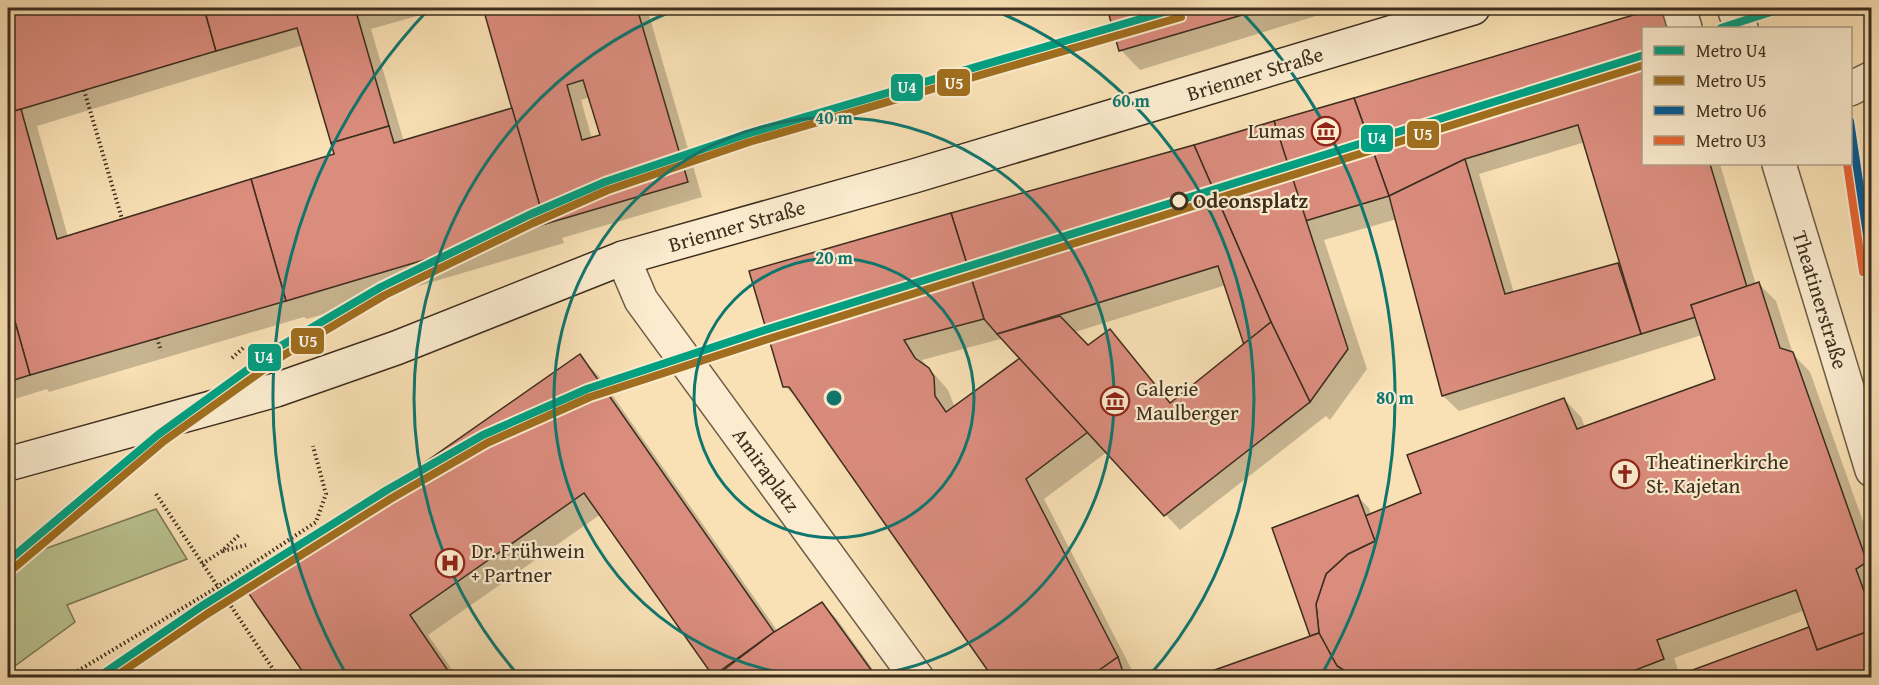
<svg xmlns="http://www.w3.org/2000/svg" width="1879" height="685" viewBox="0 0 1879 685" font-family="'Gentium Book Plus',serif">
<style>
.green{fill:#bac390;stroke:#7c7857;stroke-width:1.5}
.shadow{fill:#0003;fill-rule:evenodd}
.building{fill:#da8c7d;stroke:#3d2e1e;stroke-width:1.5;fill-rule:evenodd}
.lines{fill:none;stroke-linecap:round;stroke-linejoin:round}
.street-casing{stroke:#6c5b44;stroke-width:36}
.secondary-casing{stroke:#3d2e1e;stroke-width:36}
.path{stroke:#3d2e1e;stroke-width:4;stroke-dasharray:1.5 3;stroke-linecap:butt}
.street{stroke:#fbeccf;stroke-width:33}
.secondary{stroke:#fbeccf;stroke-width:33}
.metro-1-casing{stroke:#fbeccf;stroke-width:12}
.metro-2-casing{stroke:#fbeccf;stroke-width:12}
.metro-3-casing{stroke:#fbeccf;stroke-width:12}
.metro-4-casing{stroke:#fbeccf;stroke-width:12}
.metro-1{stroke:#00a082;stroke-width:8}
.metro-2{stroke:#a06e1e;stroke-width:8}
.metro-3{stroke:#005a96;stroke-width:8}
.metro-4{stroke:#e66432;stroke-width:8}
.ring{fill:none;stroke:#0f766e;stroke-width:3}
.stop-dot{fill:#fbeccf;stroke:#3d2e1e;stroke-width:3}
.labels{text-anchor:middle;stroke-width:4.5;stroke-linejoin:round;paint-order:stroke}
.street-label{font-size:21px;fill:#3d2e1e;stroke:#fbeccf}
.poi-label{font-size:21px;fill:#3d2e1e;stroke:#fbeccf;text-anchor:start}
.stop-label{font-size:21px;font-weight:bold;fill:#3d2e1e;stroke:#fbeccf;text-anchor:start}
.centre{fill:#0f766e;stroke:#fbeccf;stroke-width:3}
.ring-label{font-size:18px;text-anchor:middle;font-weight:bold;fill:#0f766e;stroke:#fbeccf;stroke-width:4.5;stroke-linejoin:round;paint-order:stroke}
.line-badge{stroke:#fbeccf;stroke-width:2}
.badge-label{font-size:16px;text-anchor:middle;font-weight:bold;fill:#fff}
</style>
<rect width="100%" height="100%" fill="#f9e1b5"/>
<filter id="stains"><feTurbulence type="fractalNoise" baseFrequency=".00333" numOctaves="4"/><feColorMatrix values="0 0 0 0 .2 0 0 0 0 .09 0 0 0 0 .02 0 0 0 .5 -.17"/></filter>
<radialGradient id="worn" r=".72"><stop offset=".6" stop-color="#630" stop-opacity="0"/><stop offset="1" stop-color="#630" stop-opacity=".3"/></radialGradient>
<path class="green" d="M156,509L187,559L67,605L75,622L8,671V562Z"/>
<g class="shadow">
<path d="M8,8H445L371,29L404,142L514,109L484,8H647L702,197L562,238L564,243L307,319L304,317L49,392L47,389L8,401ZM303,45L336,155L68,237L37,126ZM590,97L602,136L592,139L581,100Z"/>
<path d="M1108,8H1342L1140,70L1121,50Z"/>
<path d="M1662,8L1680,28H1644V164H1720L1756,285L1759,284L1776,301L1793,354L1810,372L1872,547V678H1196L1311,637L1274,529L1358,497L1369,508L1371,515L1423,494L1564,399L1581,417L1585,427L1717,379L1702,335L1459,411L1443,396L1397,219L1324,240L1367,369L1330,420L1326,416L1180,530L1107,452L1044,499L1136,678H995L804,405L785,386L1194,146ZM1585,142L1620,264L1514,293L1479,174ZM1226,285L1246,344L1171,403L1110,331L1088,347L1075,332ZM1004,338L1022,359L955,408L948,390L922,360ZM1805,610L1811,628L1680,676L1674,658Z"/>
<path d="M579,356L599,376L779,633L822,604L837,619L879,678H715L601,514L428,635L458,678H309Z"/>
</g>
<g class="building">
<path d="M8,8H204L216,51L8,113Z"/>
<path d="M204,8H355L389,126L331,143L297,28L216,51Z"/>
<path d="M355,8H379L357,14Z"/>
<path d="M483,8H637L688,182L545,224ZM583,80L600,135L582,140L567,85Z"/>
<path d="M1107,8H1266L1119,51Z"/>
<path d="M1657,8H1664L1670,28H1644V164H1710L1747,287L1691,305L1696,317L1641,334L1578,125L1465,159L1389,196L1354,98Z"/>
<path d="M1354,98L1389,196L1305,221L1274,121Z"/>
<path d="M512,108L545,224L286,301L251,179L334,154L331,143L389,126L394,143Z"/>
<path d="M21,109L57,239L251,179L286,301L30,375L8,297V113Z"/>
<path d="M1274,121L1348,349L1310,402L1271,322L1194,145Z"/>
<path d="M1194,145L1271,322L1244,345L1218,266L997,334L984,319L951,213Z"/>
<path d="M1465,159L1505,294L1618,263L1641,334L1442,396L1389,196Z"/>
<path d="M951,213L984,319L904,340L915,358L929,368L934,377L935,396L946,412L1020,358L1088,432L1026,479L1118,657L1088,678H993L789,387H783L749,271Z"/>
<path d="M1759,282L1780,348L1793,352L1867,562L1856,569L1872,613V630L1817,650L1796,590L1657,640L1664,659L1615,678H1356L1337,666L1319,633L1316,604L1326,574L1348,554L1375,541L1365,516L1421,493L1407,455L1564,398L1577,429L1715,379L1691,305Z"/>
<path d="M8,297L30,375L8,382Z"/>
<path d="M1060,316L1088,345L1110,329L1170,403L1271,322L1310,402L1164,516L997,334Z"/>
<path d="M580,354L774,632L713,676L584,493L410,615L453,678H307L245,588Z"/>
<path d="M1358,495L1375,541L1348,554L1326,574L1316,604L1319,633L1310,636L1272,528Z"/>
<path d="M822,602L877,678H713L774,632Z"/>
<path d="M1809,627L1817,650L1872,630V678H1671Z"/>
<path d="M1319,633L1337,666L1356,678H1192Z"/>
<path d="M1118,657L1125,678H1088Z"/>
</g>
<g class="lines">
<g class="street-casing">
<g id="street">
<path d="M1679,8L1685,28"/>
<path d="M1734,8L1741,28"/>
<path d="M1850,89L1872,78"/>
<path d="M1779,164L1872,470"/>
<path d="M623,258L641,300L917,678"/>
</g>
</g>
<g class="secondary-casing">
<path id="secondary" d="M8,464L276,390L396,348L623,258L914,176L1473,8"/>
</g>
<g class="path">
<path d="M84,90L122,219"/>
<path d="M445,253L450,269"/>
<path d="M157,338L161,351"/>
<path d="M232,358L243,348"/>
<path d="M156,494L279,678"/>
<path d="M223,551L246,545"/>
<path d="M202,564L222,551L239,535"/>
<path d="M66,678L211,591L316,522L326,494L313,446"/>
</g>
<use href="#street" class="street"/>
<use href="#secondary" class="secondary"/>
<g class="metro-1-casing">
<g id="metro-1">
<path d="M1721,28L1783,8"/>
<path d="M8,561L159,434L279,347L381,287L529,215L605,182L747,134L1178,8"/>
<path d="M97,678L202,606L387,490L483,435L587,389L762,331L1644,55"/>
</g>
</g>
<g class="metro-2-casing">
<g id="metro-2">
<path d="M14,568L164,441L284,355L385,295L533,223L608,190L749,142L1181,17"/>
<path d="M113,678L207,614L392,498L487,443L590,397L765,340L1644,65"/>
</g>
</g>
<g class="metro-3-casing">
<path id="metro-3" d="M1850,121L1872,268"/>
</g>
<g class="metro-4-casing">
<path id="metro-4" d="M1847,164L1863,272"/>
</g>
<use href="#metro-1" class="metro-1"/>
<use href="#metro-2" class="metro-2"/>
<use href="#metro-3" class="metro-3"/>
<use href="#metro-4" class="metro-4"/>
</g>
<g class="ring">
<circle cx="834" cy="398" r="140"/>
<path d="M817 677A280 280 0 1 1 851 677"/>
<path d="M519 676A420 420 0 0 1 677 9M991 9A420 420 0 0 1 1149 676"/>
<path d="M346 674A561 561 0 0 1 430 8M1238 8A561 561 0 0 1 1322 674"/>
</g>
<defs>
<g id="museum-ring" transform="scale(1.5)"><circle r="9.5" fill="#fbeccf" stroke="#8f2418" stroke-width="1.5"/><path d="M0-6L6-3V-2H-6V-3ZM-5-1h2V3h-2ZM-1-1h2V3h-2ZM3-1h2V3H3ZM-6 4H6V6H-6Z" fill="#8f2418"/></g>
<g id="church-ring" transform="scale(1.5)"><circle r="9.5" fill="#fbeccf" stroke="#8f2418" stroke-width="1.5"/><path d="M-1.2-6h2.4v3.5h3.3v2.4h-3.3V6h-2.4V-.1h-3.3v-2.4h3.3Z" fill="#8f2418"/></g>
<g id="hospital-ring" transform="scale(1.5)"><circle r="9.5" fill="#fbeccf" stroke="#8f2418" stroke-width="1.5"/><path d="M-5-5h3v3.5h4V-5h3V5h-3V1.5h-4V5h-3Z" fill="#8f2418"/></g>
</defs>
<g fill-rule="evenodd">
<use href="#museum-ring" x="1326" y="131"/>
<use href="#museum-ring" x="1115" y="401"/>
<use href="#church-ring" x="1625" y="474"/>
<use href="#hospital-ring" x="450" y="563"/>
</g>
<circle class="stop-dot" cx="1179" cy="201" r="8"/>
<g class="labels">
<g class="street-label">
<text transform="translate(1255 74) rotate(-17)" y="7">Brienner Straße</text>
<text transform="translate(737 226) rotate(-16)" y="7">Brienner Straße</text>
<text transform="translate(1820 300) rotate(73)" y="7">Theatinerstraße</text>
<text transform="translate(766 470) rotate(54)" y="7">Amiraplatz</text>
</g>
<g class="poi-label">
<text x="1305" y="138" text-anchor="end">Lumas</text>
<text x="1136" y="396">Galerie<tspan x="1136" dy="24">Maulberger</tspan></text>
<text x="1646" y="469">Theatinerkirche<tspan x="1646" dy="24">St. Kajetan</tspan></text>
<text x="471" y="558">Dr. Frühwein<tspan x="471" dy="24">+ Partner</tspan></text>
</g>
<g class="stop-label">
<text x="1193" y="208">Odeonsplatz</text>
</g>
</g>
<circle cx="834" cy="398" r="9" class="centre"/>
<g class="ring-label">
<text x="1131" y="107">60 m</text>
<text x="834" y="124">40 m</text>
<text x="834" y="264">20 m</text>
<text x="1395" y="404">80 m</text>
</g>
<g class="line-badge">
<rect x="936" y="68" width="35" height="29" rx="6" fill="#a06e1e"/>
<rect x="890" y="73" width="34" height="29" rx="6" fill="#00a082"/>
<rect x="1406" y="120" width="34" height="29" rx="6" fill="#a06e1e"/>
<rect x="1360" y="124" width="34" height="29" rx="6" fill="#00a082"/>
<rect x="290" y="327" width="35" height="28" rx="6" fill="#a06e1e"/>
<rect x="247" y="343" width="35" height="29" rx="6" fill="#00a082"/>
</g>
<g class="badge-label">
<text x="954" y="89">U5</text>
<text x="907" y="93">U4</text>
<text x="1423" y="140">U5</text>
<text x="1377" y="144">U4</text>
<text x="308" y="347">U5</text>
<text x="264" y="363">U4</text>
</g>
<rect width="1879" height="685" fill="none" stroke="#f9e1b5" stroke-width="30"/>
<rect x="9" y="9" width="1861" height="667" fill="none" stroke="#3d2e1e" stroke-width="3"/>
<rect x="15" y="15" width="1849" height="655" fill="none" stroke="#3d2e1e" stroke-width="1.5"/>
<rect x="1642" y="27" width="210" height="138" fill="#fbeccf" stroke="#afa088" stroke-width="1.5"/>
<rect x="1654" y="46" width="30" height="9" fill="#00a082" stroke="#afa088" stroke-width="1.5"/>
<text x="1696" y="57" font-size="18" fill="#3d2e1e">Metro U4</text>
<rect x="1654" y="76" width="30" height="9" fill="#a06e1e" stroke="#afa088" stroke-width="1.5"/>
<text x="1696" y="87" font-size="18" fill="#3d2e1e">Metro U5</text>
<rect x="1654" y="106" width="30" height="9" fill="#005a96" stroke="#afa088" stroke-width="1.5"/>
<text x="1696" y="117" font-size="18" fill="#3d2e1e">Metro U6</text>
<rect x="1654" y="136" width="30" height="9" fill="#e66432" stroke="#afa088" stroke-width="1.5"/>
<text x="1696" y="147" font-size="18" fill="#3d2e1e">Metro U3</text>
<rect width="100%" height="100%" filter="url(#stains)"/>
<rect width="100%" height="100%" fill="url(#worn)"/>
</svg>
